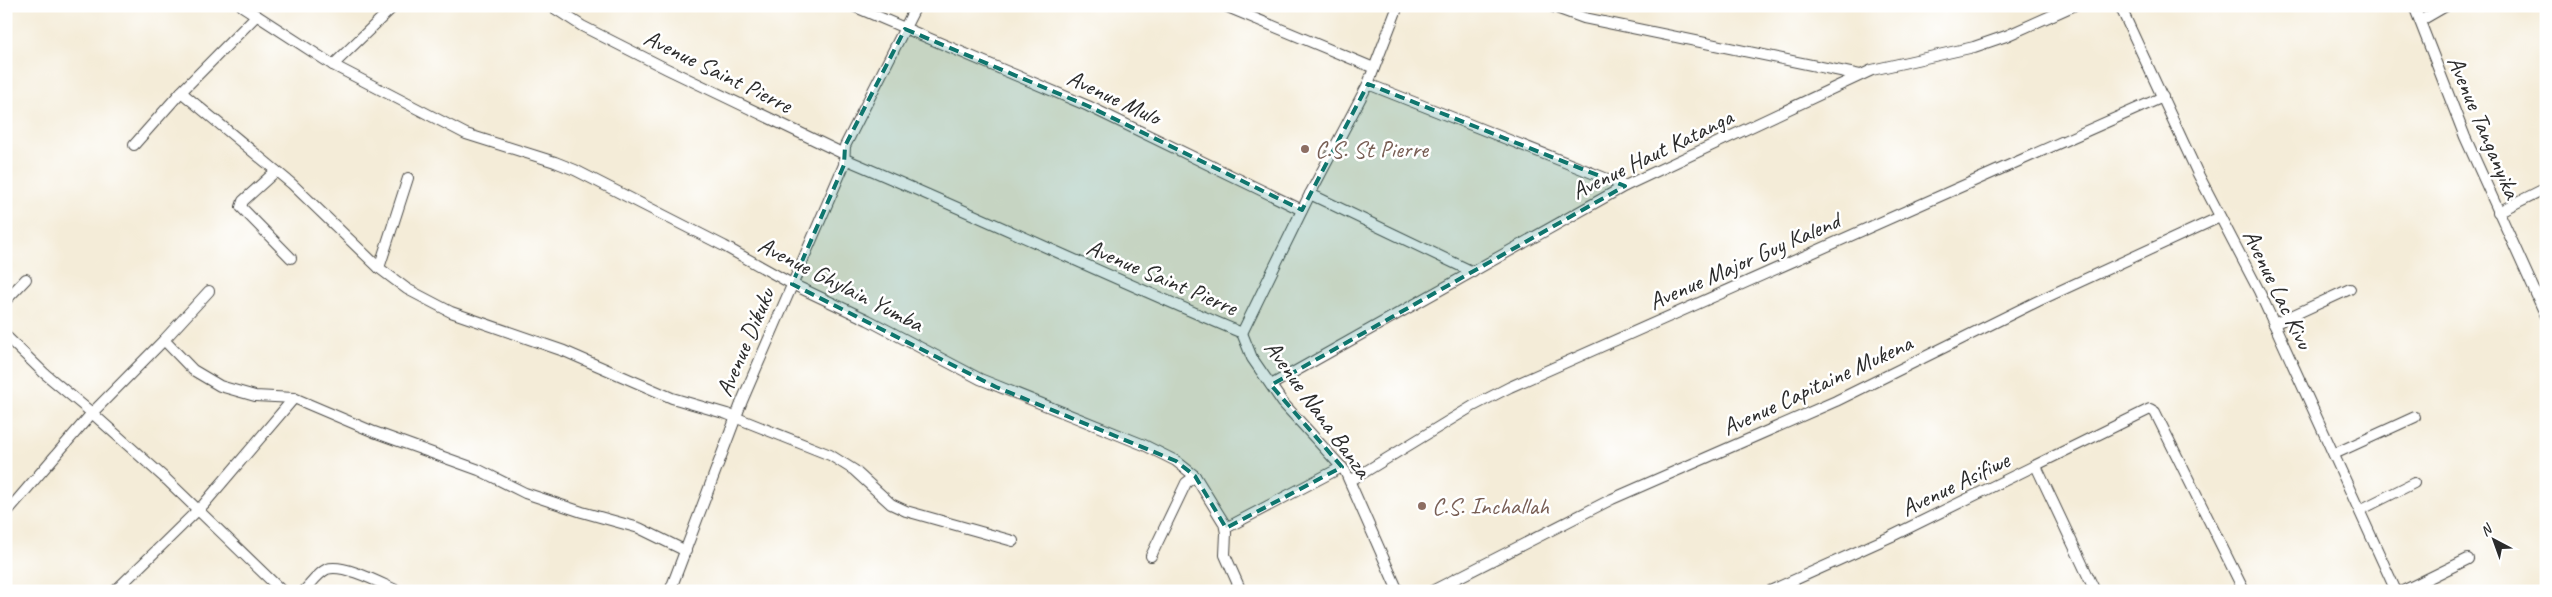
<svg xmlns="http://www.w3.org/2000/svg" width="2552" height="597" viewBox="0 0 2552 597" font-family="Caveat,sans-serif">
<style>
.lines{fill:none;stroke-linecap:round;stroke-linejoin:round}
.minor-casing{stroke:#494845;stroke-width:12}
.minor{stroke:#fff;stroke-width:10}
.marked{fill:#0f766e;fill-opacity:0.2;stroke:#0f766e;stroke-width:4;stroke-dasharray:10 6;stroke-linejoin:round}
.education-dot{fill:#8d6e63;stroke:#fff;stroke-width:2}
.labels{text-anchor:middle;stroke-width:5;stroke-linejoin:round;paint-order:stroke}
.street-label{font-size:24px;fill:#2b2b2b;stroke:#fff}
.education-label{font-size:24px;fill:#785e54;stroke:#fff;text-anchor:start}
</style>
<rect width="100%" height="100%" fill="#fff"/>
<filter id="ink" filterUnits="userSpaceOnUse"><feTurbulence type="fractalNoise" baseFrequency=".02" numOctaves="2"/><feDisplacementMap in="SourceGraphic" scale="10" xChannelSelector="R" yChannelSelector="G"/><feConvolveMatrix kernelMatrix="1 2 1 2 8 2 1 2 1" color-interpolation-filters="sRGB"/></filter>
<filter id="wash" filterUnits="userSpaceOnUse"><feTurbulence type="fractalNoise" baseFrequency=".0096" numOctaves="4" result="noise"/><feDisplacementMap in="SourceGraphic" scale="20" xChannelSelector="R" yChannelSelector="G"/><feGaussianBlur stdDeviation="1.12" result="paint"/><feColorMatrix in="noise" values="0 0 0 0 0 0 0 0 0 0 0 0 0 0 0 0 0 1.4 0 .05"/><feComposite in="paint" operator="in"/></filter>
<g filter="url(#wash)">
<rect width="100%" height="100%" fill="#f4ecd8"/>
</g>
<g filter="url(#ink)">
<g class="lines">
<g class="minor-casing">
<g id="minor">
<path d="M242,6L333,65L466,134L555,162L575,170L724,246L792,284L868,320L980,379L1144,445L1176,461L1195,476L1224,523L1226,533L1225,555L1241,591"/>
<path d="M551,6L582,26L667,69L844,154"/>
<path d="M853,6L1088,106L1302,210"/>
<path d="M1225,6L1374,68"/>
<path d="M1551,6L1584,18L1860,75"/>
<path d="M2120,6L2198,174L2259,291L2396,591"/>
<path d="M2414,6L2465,137L2546,316"/>
<path d="M2420,21L2446,6"/>
<path d="M333,65L394,6"/>
<path d="M1368,84L1625,186"/>
<path d="M181,92L292,184L379,268L407,289L451,312L564,351L672,398L727,414L830,455L854,470L891,504L906,511L1013,541"/>
<path d="M134,145L181,92L256,16"/>
<path d="M845,159C978,215 1109,277 1242,333"/>
<path d="M276,171L243,201L241,207L291,258"/>
<path d="M1310,194L1473,272"/>
<path d="M2498,212L2546,188"/>
<path d="M379,268L408,178"/>
<path d="M6,300L26,279"/>
<path d="M2274,324L2350,289"/>
<path d="M1242,333L1310,194L1368,84L1398,6"/>
<path d="M1242,333L1252,358L1283,403L1345,471L1398,591"/>
<path d="M6,336L44,373L92,413L164,340L193,370L220,386L255,396L294,398L374,432L479,470L525,493L582,512L639,528L686,551"/>
<path d="M164,340L209,291"/>
<path d="M1271,385L1625,186L1872,70L1974,47L2006,36L2073,6"/>
<path d="M2334,454L2415,417"/>
<path d="M2036,466L2095,591"/>
<path d="M1350,481L1473,406L1510,387L2163,97"/>
<path d="M2360,510L2414,483"/>
<path d="M6,513L92,413L167,480L282,591"/>
<path d="M1226,528L1342,467"/>
<path d="M1151,556L1186,483L1195,476"/>
<path d="M115,591L204,504L294,398"/>
<path d="M304,591C311,584 318,573 327,569C343,563 382,584 398,591"/>
<path d="M670,591L742,401L844,165L845,146L916,6"/>
<path d="M1432,591L1612,499L1836,401L2038,301L2220,217"/>
<path d="M1770,591L1892,536L2150,409L2155,412L2244,591"/>
<path d="M2403,591L2468,559"/>
</g>
</g>
<use href="#minor" class="minor"/>
</g>
</g>
<path class="marked" d="M905,29L1088,106L1302,210L1368,84L1625,186L1271,385L1342,467L1226,528L1195,476L1176,461L996,387L792,284L844,165L845,146Z"/>
<g class="education-dot">
<circle cx="1305" cy="149" r="5"/>
<circle cx="1422" cy="506" r="5"/>
</g>
<g class="labels">
<g class="street-label">
<text transform="translate(718 71) rotate(26)" y="8">Avenue Saint Pierre</text>
<text transform="translate(1114 97) rotate(25)" y="8">Avenue Mulo</text>
<text transform="translate(2484 127) rotate(67)" y="8">Avenue Tanganyika</text>
<text transform="translate(1652 154) rotate(-26)" y="8">Avenue Haut Katanga</text>
<text transform="translate(1744 261) rotate(-24)" y="8">Avenue Major Guy Kalend</text>
<text transform="translate(1162 277) rotate(23)" y="8">Avenue Saint Pierre</text>
<text transform="translate(841 284) rotate(27)" y="8">Avenue Ghylain Yumba</text>
<text transform="translate(2278 289) rotate(64)" y="8">Avenue Lac Kivu</text>
<text transform="translate(745 342) rotate(-67)" y="8">Avenue Dikuku</text>
<text transform="translate(1817 385) rotate(-25)" y="8">Avenue Capitaine Mukena</text>
<text transform="translate(1318 409) rotate(54)" y="8">Avenue Nana Banza</text>
<text transform="translate(1955 484) rotate(-26)" y="8">Avenue Asifiwe</text>
</g>
<g class="education-label">
<text x="1315" y="157">C.S. St Pierre</text>
<text x="1432" y="514">C.S. Inchallah</text>
</g>
</g>
<rect width="2552" height="597" fill="none" stroke="#fff" stroke-width="25"/>
<g transform="translate(2494 540) rotate(319)" stroke="#ffffff" stroke-width="4" paint-order="stroke">
<path d="M0-4L9 19L0 12L-9 19Z" fill="#2b2b2b"/>
<text y="-8" font-size="14" font-weight="bold" text-anchor="middle" fill="#2b2b2b">N</text>
</g>
</svg>
